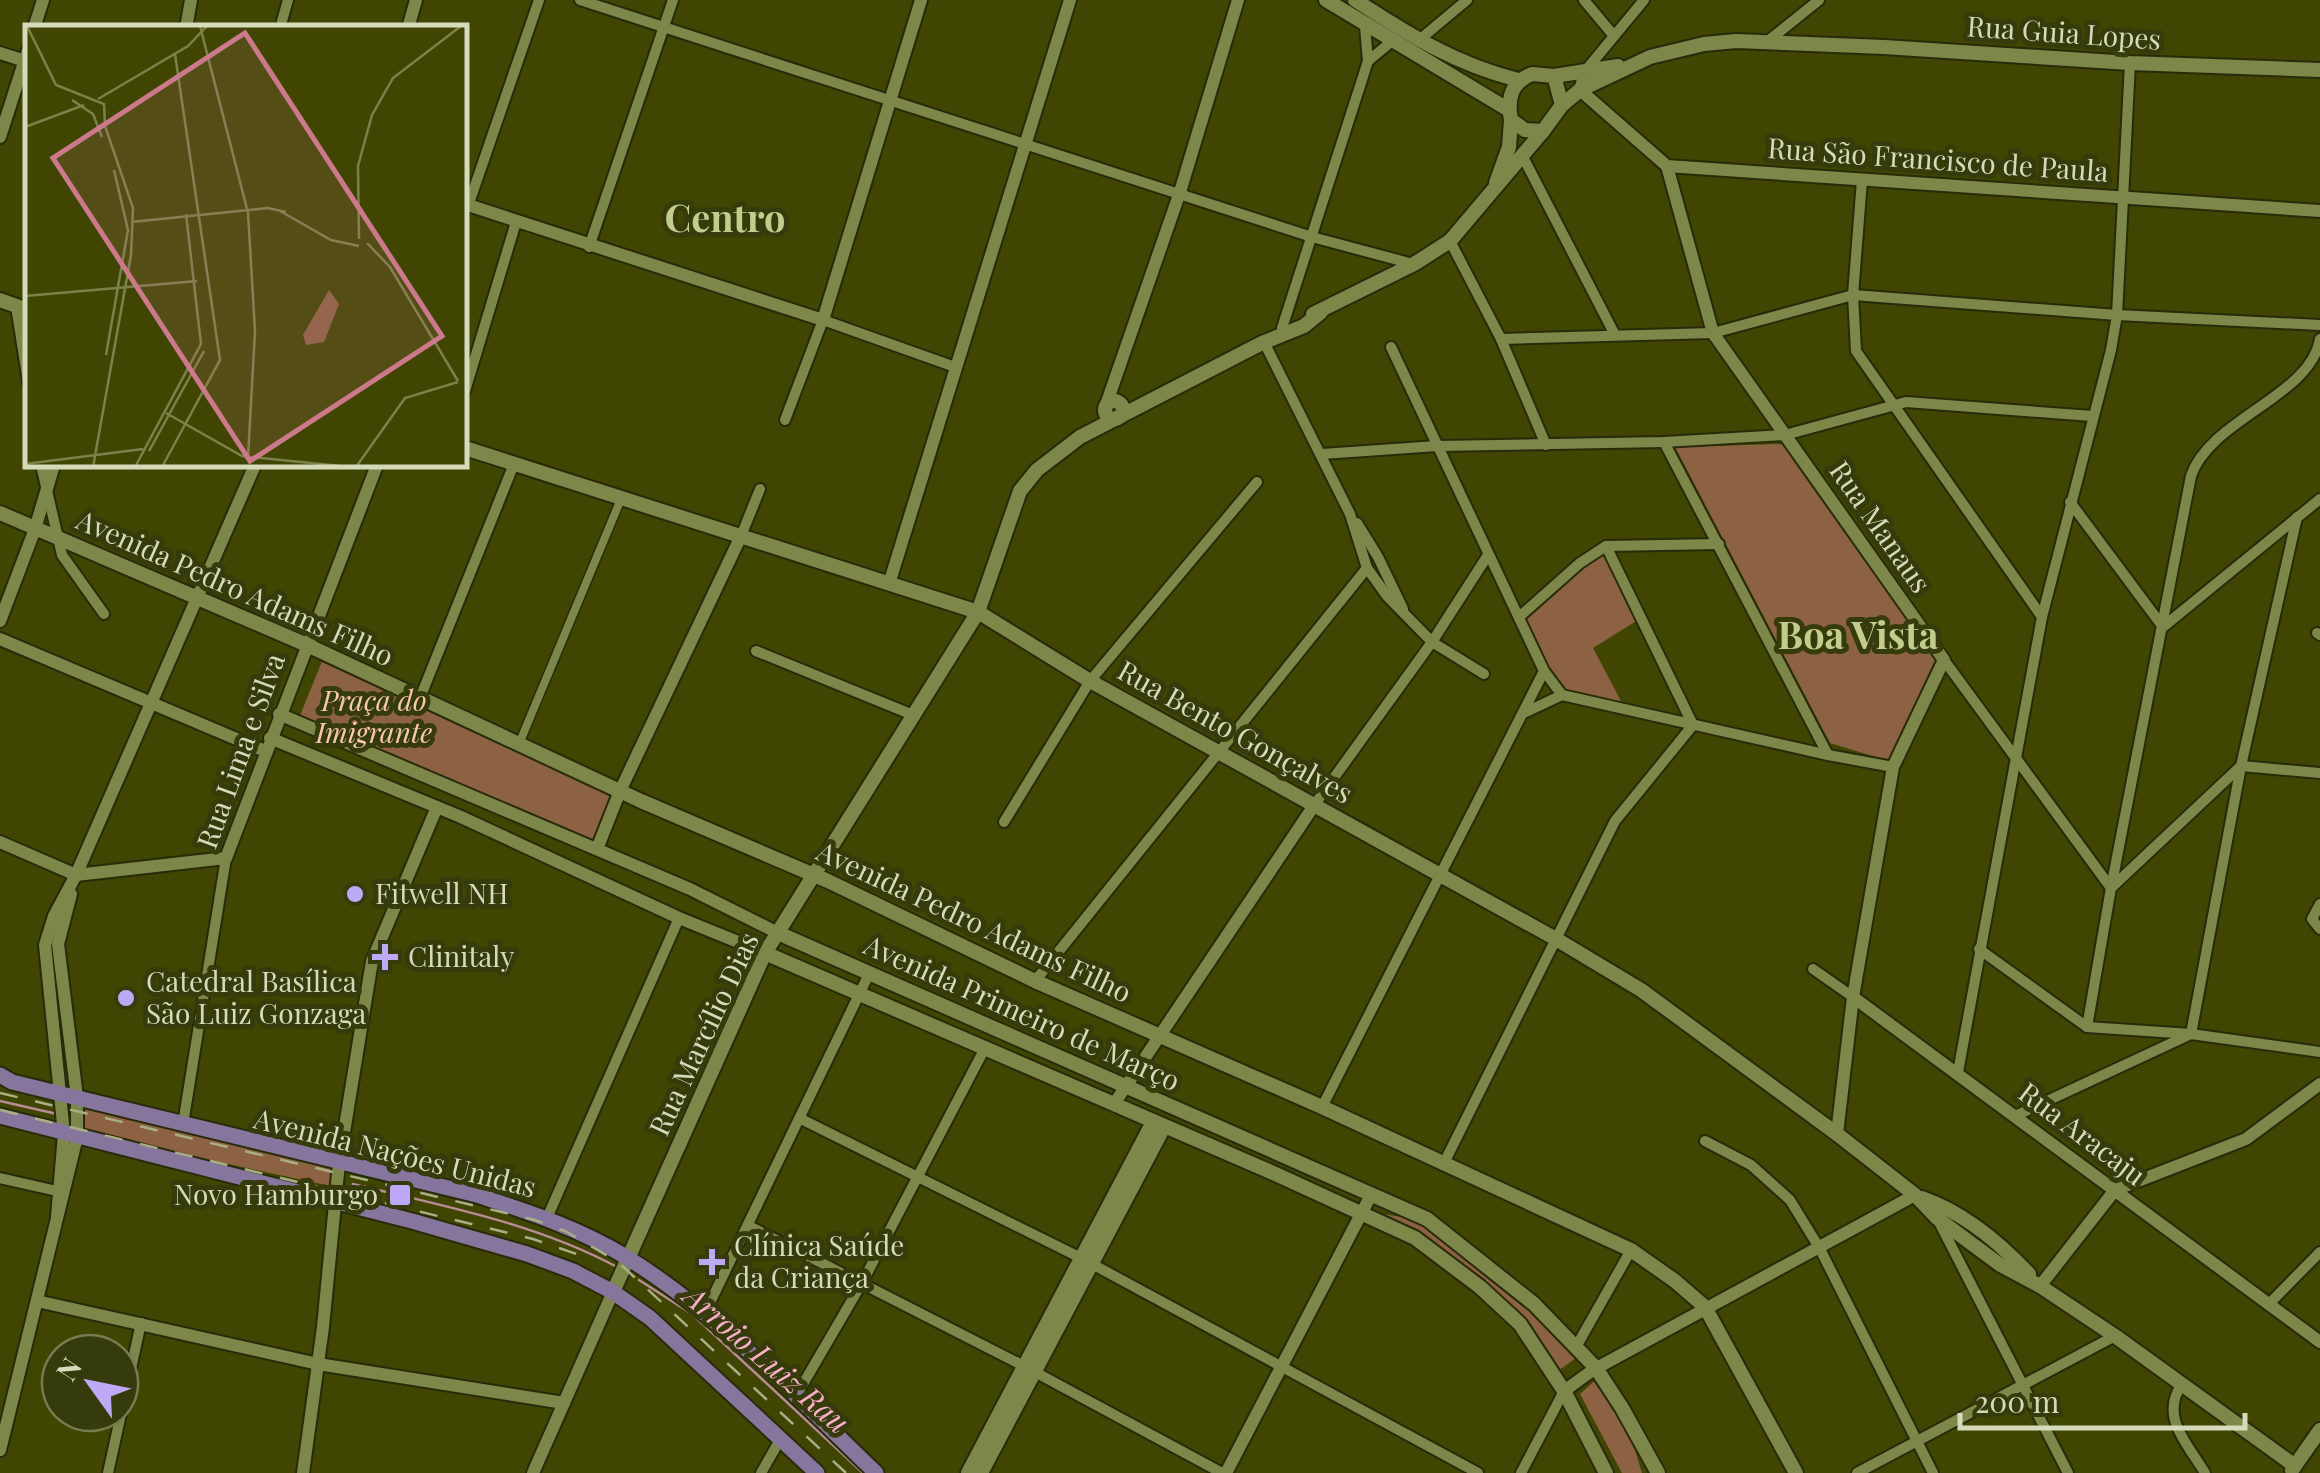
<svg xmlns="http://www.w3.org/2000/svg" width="2320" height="1473" viewBox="0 0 2320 1473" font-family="'Playfair Display',serif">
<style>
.green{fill:#8d6243}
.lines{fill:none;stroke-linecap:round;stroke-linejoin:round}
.stream{stroke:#b78c94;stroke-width:2.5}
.pedestrian-casing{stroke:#272b0a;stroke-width:11}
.minor-casing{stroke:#272b0a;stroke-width:14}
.tertiary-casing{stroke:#272b0a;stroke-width:16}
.secondary-casing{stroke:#272b0a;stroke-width:18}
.primary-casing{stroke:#272b0a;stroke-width:19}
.pedestrian{stroke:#7e874a;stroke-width:8}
.minor{stroke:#7e874a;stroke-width:10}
.tertiary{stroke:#7e874a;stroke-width:12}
.secondary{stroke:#7e874a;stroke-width:14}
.primary{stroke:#86769d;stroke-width:15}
.rail{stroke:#a9af84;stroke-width:2.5;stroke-dasharray:18 18;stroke-linecap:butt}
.poi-dot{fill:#bda9f5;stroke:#363b0b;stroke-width:4}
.labels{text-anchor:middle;stroke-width:10;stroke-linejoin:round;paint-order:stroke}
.street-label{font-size:28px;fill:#d5dabb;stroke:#363b0b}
.park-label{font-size:28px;font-style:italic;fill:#f9c8a8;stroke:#363b0b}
.poi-label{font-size:28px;fill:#d5dabb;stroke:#363b0b;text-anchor:start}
.water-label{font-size:30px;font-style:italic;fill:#f9aec9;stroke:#363b0b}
.district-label{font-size:38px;font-weight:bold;fill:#c2cc8c;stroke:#363b0b}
.inset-road{fill:none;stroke:#7c814b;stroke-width:2.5}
.view{fill:#cc798b;fill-opacity:0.15;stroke:#cc798b;stroke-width:5}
.inset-edge{fill:none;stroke:#d5dabb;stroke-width:5}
</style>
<rect width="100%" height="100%" fill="#404601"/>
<g class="green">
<path d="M1784,444L1936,658L1892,762L1830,743L1675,447Z"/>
<path d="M1605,551L1638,620L1593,648L1623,705L1564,693L1547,668L1523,618L1582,566Z"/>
<path d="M323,659L617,792L595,842L299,718Z"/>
<path d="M84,1104L337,1168L335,1187L85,1133Z"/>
<path d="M1383,1214L1414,1219L1482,1265L1576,1358L1558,1371L1518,1316L1415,1231Z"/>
<path d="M1599,1377L1628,1427L1642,1473H1622L1580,1394Z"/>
</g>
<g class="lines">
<g class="stream">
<path d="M0,1101L57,1114"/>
<path d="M353,1184C443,1206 535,1223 617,1267"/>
<path d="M639,1280L692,1314L863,1473"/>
</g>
<g class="pedestrian-casing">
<path id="pedestrian" d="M519,744L621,499"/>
</g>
<g class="minor-casing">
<g id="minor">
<path d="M580,0L1312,237L1413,264"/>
<path d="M1584,0L1614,36"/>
<path d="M280,28L288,0"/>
<path d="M1418,41L1467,0"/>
<path d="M1768,41L1819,0"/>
<path d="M1368,61L1391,42"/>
<path d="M1586,70L1644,0"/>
<path d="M1523,157L1615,335"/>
<path d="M1862,180L1853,295L1856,351L2042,617"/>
<path d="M468,206L539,0"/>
<path d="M1450,241L1501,339L1546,445"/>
<path d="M589,247L673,0"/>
<path d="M16,306L28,382"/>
<path d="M1282,328L1368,61L1365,26"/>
<path d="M1501,339L1713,333L1853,295L2117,315L2320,325"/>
<path d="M1264,342L1350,514L1367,568L1387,596L1432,642L1484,674"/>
<path d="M1391,347L1544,671L1562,695"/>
<path d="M465,391L516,222"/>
<path d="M785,420L823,320L955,367"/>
<path d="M1664,442L1828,755"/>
<path d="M1322,454L1437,446L1664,442L1785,435L1906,402L2092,416"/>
<path d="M41,465L62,555L104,614"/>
<path d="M2070,502L2163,627L2320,499"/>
<path d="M1357,523L1378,557L1403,609"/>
<path d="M741,536L760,489"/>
<path d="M1519,617L1580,563L1606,546L1719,544"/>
<path d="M2317,633L2320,635"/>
<path d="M756,651L913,715"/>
<path d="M1944,660L2111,888L2241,766L2320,773"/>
<path d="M420,698L514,464"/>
<path d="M1526,712L1562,695L1828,755L1893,767"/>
<path d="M1315,804L1432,642L1488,555"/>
<path d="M1004,822L1090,681L1257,482"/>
<path d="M2320,904L2312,919L2320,929"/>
<path d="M1979,949L2087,1027L2191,1034L2320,1052"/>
<path d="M1813,969L1853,997"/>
<path d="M1035,981L1367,568"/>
<path d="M2087,1027L2111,888L2191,476C2210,419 2311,396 2320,339"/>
<path d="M1958,1072L2042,617L2111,350L2117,315L2130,63"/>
<path d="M1322,1107L1544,671"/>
<path d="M2015,1116L2191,1034L2241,766L2297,517"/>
<path d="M801,1119L1081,1258L1478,1473"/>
<path d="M183,1124L226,858"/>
<path d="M1705,1141L1751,1165L1790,1200L1820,1249L1933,1473"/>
<path d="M1443,1165L1615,821L1693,725L1606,546"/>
<path d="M0,1178L57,1191"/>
<path d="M547,1218L679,918"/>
<path d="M1938,1220L2068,1473"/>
<path d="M749,1226L1018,1363L1222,1473"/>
<path d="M2268,1305L2320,1252"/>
<path d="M704,1315L869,974"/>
<path d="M1576,1347L1631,1250"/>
<path d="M2182,1384C2159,1417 2188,1444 2205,1473"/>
<path d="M796,1396L862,1283L985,1048"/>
<path d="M108,1473L141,1323"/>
<path d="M761,1473L781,1438"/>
<path d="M1521,1473L1564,1391"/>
<path d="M1857,1473L2115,1336"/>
</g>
</g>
<g class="tertiary-casing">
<g id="tertiary">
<path d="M34,28L43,0"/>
<path d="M186,28L191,0"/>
<path d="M408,28L416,0"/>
<path d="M0,53L28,62"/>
<path d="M1586,70L1580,90L1667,166L2320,211"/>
<path d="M0,137L28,50"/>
<path d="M1667,166L1713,333L1944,660L1893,767L1853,997L1837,1134"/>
<path d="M465,204L823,320L921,0"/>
<path d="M1106,405L1180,192L1238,0"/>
<path d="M889,584L1070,0"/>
<path d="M0,621L35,529L54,465"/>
<path d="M0,639L265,751"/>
<path d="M279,714L690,889L778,933"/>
<path d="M270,738L461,817L679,918L765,953"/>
<path d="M0,842L76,875"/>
<path d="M597,849L620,791L741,536"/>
<path d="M76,875L226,858L377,465"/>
<path d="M1853,997L2320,1342"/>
<path d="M1114,1104L1315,804"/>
<path d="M57,1217L64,1134L45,945L54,916L76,875L255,465"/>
<path d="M2040,1286L2115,1190L2246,1139L2320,1084"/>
<path d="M37,1301L318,1364L564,1403"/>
<path d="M1564,1391L1593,1370L1915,1195"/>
<path d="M0,1450L77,1137V1097L58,944L71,894"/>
<path d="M303,1473L323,1327L339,1163L372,961L437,807"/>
<path d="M533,1473L613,1292"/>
<path d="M1226,1473L1371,1195"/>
</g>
</g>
<g class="secondary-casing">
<g id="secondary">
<path d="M1326,0L1509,110"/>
<path d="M1355,0C1409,35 1455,64 1518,80"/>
<path d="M1532,74L1554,76L1562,105L1543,131L1525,130L1511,120C1507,99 1511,82 1532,74Z"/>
<path d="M1554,76L1618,66"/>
<path d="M1562,105L1580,90L1650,57L1704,44L1736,41L1884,47L2130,63L2320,70"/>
<path d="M1496,183L1509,147L1511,120"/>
<path d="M0,300L28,310"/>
<path d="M1313,314L1414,264L1450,241L1543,131"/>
<circle cx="1114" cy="410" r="9"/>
<path d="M465,448L978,612L1090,681L1556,939L1641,990L1837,1134L1915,1195L1937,1218L1999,1264L2040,1286L2115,1336L2295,1466"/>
<path d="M0,513L307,645L641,801L828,881L1035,981L1322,1107L1631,1250L1675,1281L1705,1307L1796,1473"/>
<path d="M778,933L1427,1219L1534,1304L1596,1368L1622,1408L1658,1473"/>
<path d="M765,953L1271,1172L1415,1238L1480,1287L1520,1324L1564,1391L1606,1473"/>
<path d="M1922,1198C1962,1212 2000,1243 2029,1274"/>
<path d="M613,1292L765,953L978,612L1020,491L1037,470L1080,437L1262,343L1304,326L1321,312"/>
<path d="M2292,1470L2320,1430"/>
<path d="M968,1473L1153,1122"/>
<path d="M981,1473L1164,1127"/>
</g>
</g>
<g class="primary-casing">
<g id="primary">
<path d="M0,1075L12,1082L477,1195C528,1212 579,1228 626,1257C717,1313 799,1399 876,1473"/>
<path d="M0,1116L412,1221L527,1254L573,1271L613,1292L650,1318L817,1473"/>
</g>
</g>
<use href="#pedestrian" class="pedestrian"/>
<use href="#minor" class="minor"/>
<use href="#tertiary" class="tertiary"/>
<use href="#secondary" class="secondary"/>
<use href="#primary" class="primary"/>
<g class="rail">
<path d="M0,1093L535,1220L567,1232L618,1262L846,1473"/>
<path d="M0,1110L533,1239L591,1259"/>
</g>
</g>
<g class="poi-dot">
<circle cx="355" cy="894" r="10"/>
<path d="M380 942h10v10h10v10h-10v10h-10v-10h-10v-10h10z"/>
<circle cx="126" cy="998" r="10"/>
<rect x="388" y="1183" width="24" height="24" rx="5"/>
<path d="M707 1247h10v10h10v10h-10v10h-10v-10h-10v-10h10z"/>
</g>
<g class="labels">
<g class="street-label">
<text transform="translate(2064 33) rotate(4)" y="10">Rua Guia Lopes</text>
<text transform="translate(1938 160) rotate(4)" y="10">Rua São Francisco de Paula</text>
<text transform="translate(1880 527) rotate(55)" y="10">Rua Manaus</text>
<text transform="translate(235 588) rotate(24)" y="10">Avenida Pedro Adams Filho</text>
<text transform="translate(1235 732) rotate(29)" y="10">Rua Bento Gonçalves</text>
<text transform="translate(241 751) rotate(-70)" y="10">Rua Lima e Silva</text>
<text transform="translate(974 922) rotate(25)" y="10">Avenida Pedro Adams Filho</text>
<text transform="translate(1022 1013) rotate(24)" y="10">Avenida Primeiro de Março</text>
<text transform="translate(704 1034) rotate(-65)" y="10">Rua Marcílio Dias</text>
<text transform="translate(2082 1134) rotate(37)" y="10">Rua Aracaju</text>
<text transform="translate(395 1153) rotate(14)" y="10">Avenida Nações Unidas</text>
</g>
<g class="park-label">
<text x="374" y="711">Praça do<tspan x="374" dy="32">Imigrante</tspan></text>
</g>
<g class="poi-label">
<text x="375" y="904">Fitwell NH</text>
<text x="408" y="967">Clinitaly</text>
<text x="146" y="992">Catedral Basílica<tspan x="146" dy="32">São Luiz Gonzaga</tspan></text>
<text x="378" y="1205" text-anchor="end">Novo Hamburgo</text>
<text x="734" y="1256">Clínica Saúde<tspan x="734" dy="32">da Criança</tspan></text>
</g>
<g class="water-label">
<text transform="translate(766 1360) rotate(41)" y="10">Arroio Luiz Rau</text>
</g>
<g class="district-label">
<text x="725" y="232">Centro</text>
<text x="1858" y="649">Boa Vista</text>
</g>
</g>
<g transform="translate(25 25)">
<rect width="442" height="442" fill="#404601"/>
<path d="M304,265L314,279L299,317L281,320L278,310Z" fill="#8d6243"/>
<path class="inset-road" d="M2,1L31,60L79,79L80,101L108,183L106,230L68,442M175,1L223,188L230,306L223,432M73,74L163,21L182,1M47,75L68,89L77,112M0,102L59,80M255,186L306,215L334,221M106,197L243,183L261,187M334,214L333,141L347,90L368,53L436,1M342,218L365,242L433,356M0,271L172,256M81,330L103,205L89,145M141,388L217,431L325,442M124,426L179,326M0,439L118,424M110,442L176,319L161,189M137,442L195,335L150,29M331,442L380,373L433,357"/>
<path class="view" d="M220,8L417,311L225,436L28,133Z"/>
<rect width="442" height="442" class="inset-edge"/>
</g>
<g transform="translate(90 1383) rotate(303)"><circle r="48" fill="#363b0b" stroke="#767b51" stroke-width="2.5"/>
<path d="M0-8L18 38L0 25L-18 38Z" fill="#bda9f5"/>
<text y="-15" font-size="28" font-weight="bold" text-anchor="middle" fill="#d5dabb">N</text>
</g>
<path d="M1960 1413v15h285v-15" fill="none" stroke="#d5dabb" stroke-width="5"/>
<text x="1975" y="1413" font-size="30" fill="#d5dabb" stroke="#363b0b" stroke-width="8" paint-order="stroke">200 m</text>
</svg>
